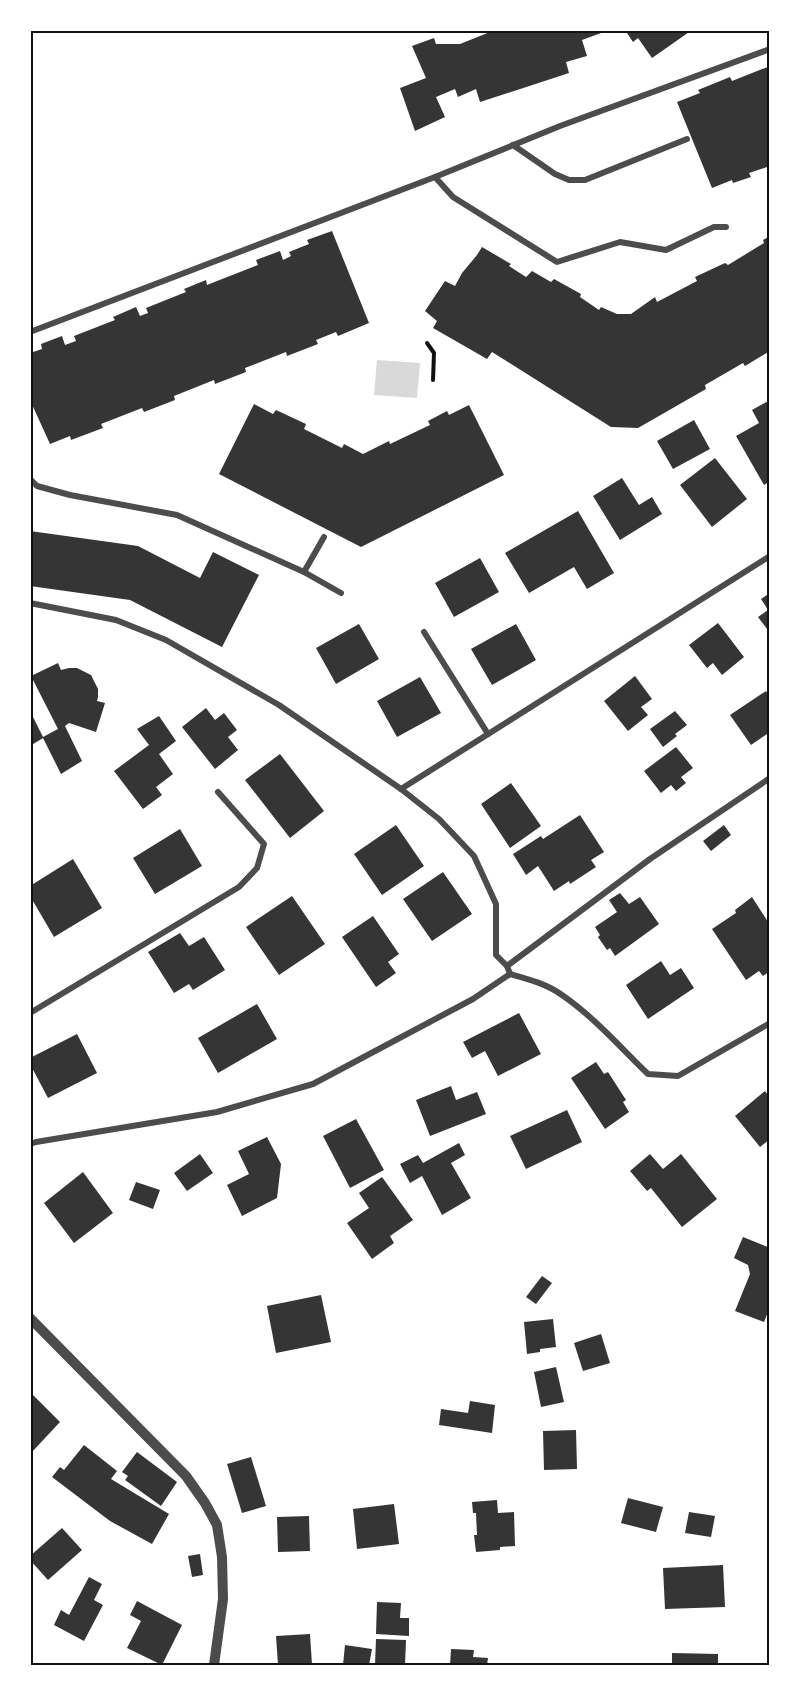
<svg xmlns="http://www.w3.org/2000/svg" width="800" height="1695" viewBox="0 0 800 1695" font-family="'Playfair Display',serif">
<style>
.water{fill:#d9d9d9}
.building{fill:#353535}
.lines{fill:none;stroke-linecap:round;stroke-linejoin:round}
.path{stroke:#111;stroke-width:4}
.minor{stroke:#4c4c4c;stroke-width:6}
.tertiary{stroke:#4c4c4c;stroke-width:10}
.neatline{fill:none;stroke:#111;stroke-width:2}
</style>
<rect width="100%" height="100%" fill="#fff"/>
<path class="water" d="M377,360L420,363L417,398L374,395Z"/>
<g class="building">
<path d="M495,30H600L601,33L582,40L587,56L566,62L569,73L480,102L476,89L458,97L455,89L436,97L445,117L415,131L400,88L426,78L412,46L434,38L436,44H460Z"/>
<path d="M632,30H692L652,58L638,38L633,42L627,33Z"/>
<path d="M770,66V166L749,173L751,177L733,183L732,180L712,188L677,102L700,93L698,90L730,77L732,81Z"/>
<path d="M332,231L369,323L338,336L336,332L316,340L318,344L287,356L286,352L245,368L246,372L215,384L214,380L174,396L175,400L144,412L142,408L101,424L103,428L71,440L70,436L50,444L30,400V353L42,349L41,344L62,336L65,345L76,341L74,336L115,320L113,317L136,307L140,316L148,313L146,308L186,292L184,289L206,280L207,285L217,281L258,265L256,260L280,251L283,260L291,256L289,252L309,244L307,240Z"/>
<path d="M770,236V351L745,366L743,363L705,385L706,389L638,428L611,427L492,352L487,359L433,328L437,321L425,311L445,281L455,286L462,273L477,255L482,247L511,264L509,266L526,277L532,271L551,282L554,279L581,294L580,297L599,310L601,307L617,314H631L655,297L657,302L697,281L695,277L725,263L728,265L764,243L763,240Z"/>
<path d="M770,400V481L764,485L736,436L759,423L752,410Z"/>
<path d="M254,404L273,414L276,410L306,424L304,429L342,448L344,444L363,454L389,441L390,444L430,425L428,421L447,411L449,415L469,405L504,475L361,547L219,474Z"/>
<path d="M694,420L710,449L673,469L657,441Z"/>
<path d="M715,458L747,499L712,527L680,485Z"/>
<path d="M622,478L639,505L652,497L662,514L620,540L593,496Z"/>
<path d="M578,511L614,573L587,589L574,567L529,593L505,553Z"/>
<path d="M30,531L138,546L200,578L213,552L259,575L222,647L130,600L30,586Z"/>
<path d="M480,558L499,592L454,617L435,583Z"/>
<path d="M770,593V633L758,617L768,610L761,599Z"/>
<path d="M718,623L744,657L722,675L713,663L707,668L689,645Z"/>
<path d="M359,624L379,659L336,684L316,648Z"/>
<path d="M516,624L536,660L492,685L471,649Z"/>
<path d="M58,663L61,670L69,668H77L91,675L98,689V697L97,701L105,703L96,732L69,723L65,726L82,761L61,774L43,738L30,746V711L43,737L58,729L31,676Z"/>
<path d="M635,676L652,699L641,707L648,715L628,731L604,701Z"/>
<path d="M420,677L441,713L397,737L377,701Z"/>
<path d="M766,691L770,698V732L751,745L730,715Z"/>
<path d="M206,708L215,720L224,713L237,730L228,737L238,750L215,769L182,727Z"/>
<path d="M675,711L687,725L675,734L677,736L663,747L650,729Z"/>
<path d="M159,716L176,741L159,754L173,774L156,787L162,795L143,809L114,771L149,745L137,729Z"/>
<path d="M676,747L693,768L681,777L686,783L676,791L671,785L661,793L644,771Z"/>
<path d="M280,754L324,811L290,838L245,780Z"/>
<path d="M511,783L541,826L510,848L481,804Z"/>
<path d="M580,815L604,852L591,860L596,867L570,884L569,881L554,891L538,866L526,875L513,854L541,836L543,839Z"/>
<path d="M396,825L424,866L382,895L354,854Z"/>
<path d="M724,825L731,835L711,851L703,841Z"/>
<path d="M180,829L202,866L155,894L133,858Z"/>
<path d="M73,859L102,908L54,937L30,896V886Z"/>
<path d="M443,872L472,914L432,941L403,899Z"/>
<path d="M620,893L629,904L640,897L659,924L615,956L610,948L607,950L598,937L600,935L595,927L617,912L609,900Z"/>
<path d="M292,896L325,944L279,975L246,927Z"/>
<path d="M752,897L770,925V971L763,976L759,971L746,980L712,929L736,913L735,910Z"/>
<path d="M373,916L399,954L388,962L396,973L376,987L342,937Z"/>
<path d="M180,933L189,946L204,937L225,970L193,990L189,984L174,993L148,952Z"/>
<path d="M661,961L670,975L681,968L694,988L648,1019L626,985Z"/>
<path d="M257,1004L277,1039L218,1073L198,1038Z"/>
<path d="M519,1013L541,1054L498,1076L485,1051L472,1058L463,1042Z"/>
<path d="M77,1034L97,1073L48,1098L30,1064V1058Z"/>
<path d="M596,1062L604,1074L608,1072L626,1100L623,1102L629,1112L605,1129L571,1078Z"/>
<path d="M451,1086L456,1100L477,1092L486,1114L430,1136L416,1100Z"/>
<path d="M765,1091L770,1098V1139L760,1147L735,1116Z"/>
<path d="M567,1110L582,1142L526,1169L510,1136Z"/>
<path d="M356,1119L384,1170L350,1188L323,1136Z"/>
<path d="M267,1137L281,1164L277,1198L242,1216L227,1185L249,1174L238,1151Z"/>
<path d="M459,1143L465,1155L451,1163L471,1198L442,1215L422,1176L410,1183L400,1164L418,1155L423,1163Z"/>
<path d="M200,1154L213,1173L187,1191L174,1173Z"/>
<path d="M650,1154L663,1169L681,1154L717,1199L682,1227L651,1188L647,1191L630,1171Z"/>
<path d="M83,1172L113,1213L74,1243L44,1203Z"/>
<path d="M382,1177L413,1220L390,1236L394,1243L372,1259L347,1223L369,1208L359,1193Z"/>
<path d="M136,1182L160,1190L153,1209L129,1200Z"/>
<path d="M743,1237L770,1248V1307L764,1322L735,1311L750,1274L748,1265L734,1258Z"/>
<path d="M542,1276L552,1283L536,1304L526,1297Z"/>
<path d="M321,1295L331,1342L276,1353L267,1306Z"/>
<path d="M553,1319L556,1347L540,1349V1352L527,1354L524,1322Z"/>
<path d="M601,1334L610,1363L583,1371L574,1343Z"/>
<path d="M556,1367L564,1402L541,1407L534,1372Z"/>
<path d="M30,1392L60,1422L32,1452L30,1450Z"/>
<path d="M470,1401L495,1405L492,1433L439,1425L441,1409L468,1413Z"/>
<path d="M576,1430L577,1469L544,1470L543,1431Z"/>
<path d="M84,1445L117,1471L111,1479L169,1514L152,1544L110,1521L52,1477L60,1467L64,1470Z"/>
<path d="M137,1452L177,1482L161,1506L125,1480L128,1476L122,1472Z"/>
<path d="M251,1457L266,1506L242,1513L227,1464Z"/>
<path d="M628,1498L663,1507L656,1532L621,1523Z"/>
<path d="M497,1500L498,1513L514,1512L515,1546L500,1547V1550L476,1552L474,1535H477L476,1513H473L472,1502Z"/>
<path d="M394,1504L399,1544L357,1549L353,1509Z"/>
<path d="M689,1512L715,1516L711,1537L685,1533Z"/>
<path d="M309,1516L310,1551L278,1552L277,1517Z"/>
<path d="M62,1528L82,1550L48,1580L30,1560V1556Z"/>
<path d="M200,1554L203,1575L192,1577L188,1556Z"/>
<path d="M723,1565L725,1607L665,1609L663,1568Z"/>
<path d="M89,1577L102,1584L94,1600L103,1605L84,1641L54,1625L61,1610L69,1615Z"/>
<path d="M137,1601L182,1625L162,1665L127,1648L141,1621L130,1615Z"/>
<path d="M377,1602L401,1603L400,1618H409V1636L376,1634Z"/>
<path d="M310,1634L312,1665H278L276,1636Z"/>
<path d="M376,1639L406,1640L405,1665H375Z"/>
<path d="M345,1645L372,1649L369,1665H343Z"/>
<path d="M451,1649L474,1650L473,1657L488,1658L487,1665H450Z"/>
<path d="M672,1653L718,1654V1665H672Z"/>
</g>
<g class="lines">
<path class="path" d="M427,343L434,353L433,380"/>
<g class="minor">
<path d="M513,145L555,174L569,180H585L687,139"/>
<path d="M435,177L453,197L557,262L620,242L666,250L714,227H726"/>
<path d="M30,332L435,177L560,126L770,49"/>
<path d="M30,479L37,486L70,495L177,515L304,572L341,593"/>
<path d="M304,572L324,537"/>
<path d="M30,603L116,620L166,640L279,705L401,789L439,819L474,856L496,904V955L507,966L510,974"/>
<path d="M424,632L488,734"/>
<path d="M401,789L770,556"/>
<path d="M507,966L650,859L770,778"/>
<path d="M510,974C528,979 547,984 562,995C594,1017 620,1047 648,1074L678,1076L770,1023"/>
<path d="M30,1013L239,887L257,868L264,844L218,792"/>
<path d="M30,1144L36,1142L217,1112L313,1084L473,999L510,974"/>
</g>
<path class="tertiary" d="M30,1318L186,1476L205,1503L217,1525L222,1557L223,1599L214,1665"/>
</g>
<rect width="800" height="1695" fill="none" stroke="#ffffff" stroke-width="63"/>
<rect x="32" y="32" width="736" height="1632" class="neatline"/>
</svg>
